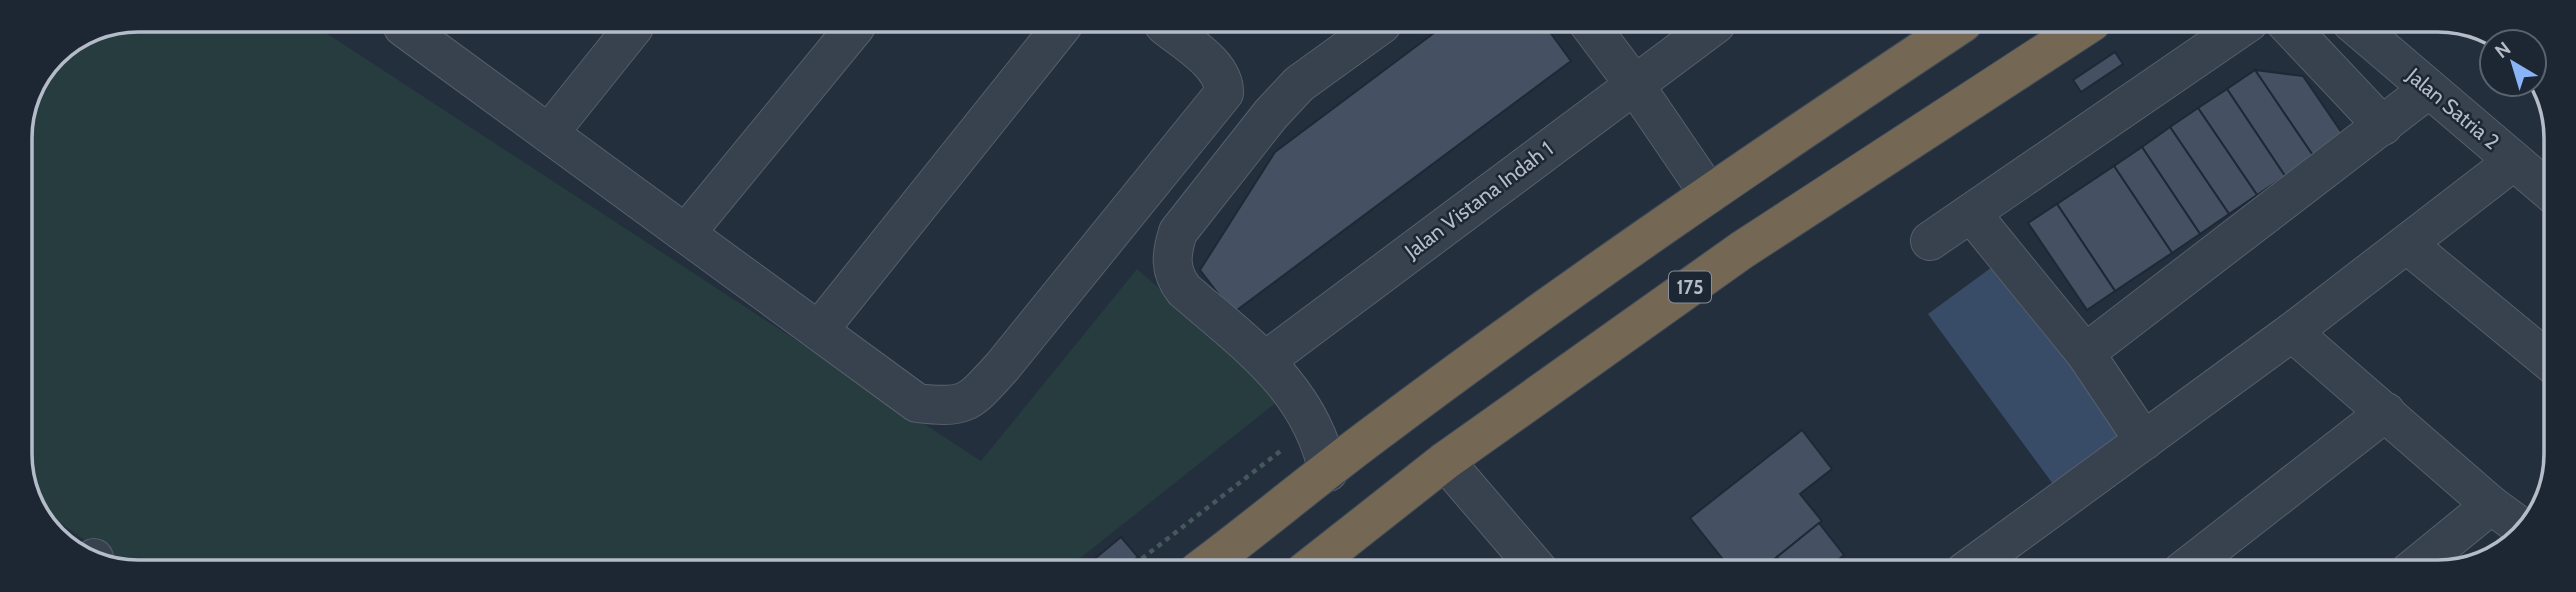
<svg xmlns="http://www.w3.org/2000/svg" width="2576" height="592" viewBox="0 0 2576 592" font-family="Cabin,sans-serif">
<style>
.green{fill:#263c3f}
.water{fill:#394c67}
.building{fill:#455162;stroke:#1f2835;stroke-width:2}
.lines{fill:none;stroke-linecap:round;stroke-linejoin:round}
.minor-casing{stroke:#565f6c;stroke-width:40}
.highway-casing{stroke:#434c59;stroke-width:40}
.path{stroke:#44595c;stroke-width:4.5;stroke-dasharray:5 5;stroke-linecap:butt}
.minor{stroke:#38414e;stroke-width:38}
.highway{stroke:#746855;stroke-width:38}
.labels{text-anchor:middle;stroke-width:5;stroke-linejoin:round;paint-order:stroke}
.shield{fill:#1d2633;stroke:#878f9c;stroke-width:2}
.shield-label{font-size:19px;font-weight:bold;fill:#b4bcc9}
.street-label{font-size:21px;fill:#b4bcc9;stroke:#1d2633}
.rim{fill:none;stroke:#b4bcc9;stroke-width:3.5}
</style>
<rect width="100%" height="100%" fill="#242f3e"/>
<path class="green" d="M317,27L981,461L1137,269L1283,397L1064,571H127L36,505L22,478L19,130L54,54L92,28Z"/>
<path class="water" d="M1999,262L2124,431L2053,484L1928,314Z"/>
<g class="building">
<path d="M1446,24H1544L1571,61L1233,313L1200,270L1275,152Z"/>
<path d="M2115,52L2123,64L2081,92L2073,80Z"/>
<path d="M2255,70L2303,76L2344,136L2314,157Z"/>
<path d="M2255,70L2314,157L2285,176L2227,89Z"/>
<path d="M2227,89L2285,176L2257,195L2198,108Z"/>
<path d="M2198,108L2257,195L2229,214L2170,127Z"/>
<path d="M2170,127L2229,214L2200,234L2142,147Z"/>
<path d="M2142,147L2200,234L2172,253L2114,166Z"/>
<path d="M2114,166L2172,253L2115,291L2057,204Z"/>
<path d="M2057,204L2115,291L2087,310L2028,223Z"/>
<path d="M1802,430L1832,469L1800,494L1822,521L1758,572H1733L1690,518Z"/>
<path d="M1819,523L1844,555L1824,572H1790L1777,557Z"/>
<path d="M1121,537L1138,557L1120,571H1100L1092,561Z"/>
</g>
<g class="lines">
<g class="minor-casing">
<g id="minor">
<path d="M2285,22L2383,126"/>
<path d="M2351,22L2554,195"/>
<path d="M1589,24L1634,84L1709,194"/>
<path d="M403,27L917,403C967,409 969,403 1002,367L1224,93C1225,64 1184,42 1164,25"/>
<path d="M549,133L634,27"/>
<path d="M1971,213L2085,353L2144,441"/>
<path d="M686,233L856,26"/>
<path d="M1930,241L2249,22"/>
<path d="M2408,245L2555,366"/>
<path d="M819,330L1063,25"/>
<path d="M2292,332L2491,505L2525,530"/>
<path d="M2085,353L2429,89"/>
<path d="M1265,361L1716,24"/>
<path d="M1445,461L1540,572"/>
<path d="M1328,472C1310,387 1246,344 1184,290C1169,271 1171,254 1178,232L1271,114L1299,84L1382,24"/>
<path d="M93,559L94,558"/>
<path d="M1964,572L2292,332L2514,161"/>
<path d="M2181,572L2386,412"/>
<path d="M2409,572L2491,505"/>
</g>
</g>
<g class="highway-casing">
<g id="highway">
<path d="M1198,571C1257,527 1314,479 1373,435C1564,291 1764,155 1963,23"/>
<path d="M1304,572L1445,461L1742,250L2092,22"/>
</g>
</g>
<path class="path" d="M1126,571L1283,449"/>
<use href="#minor" class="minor"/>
<use href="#highway" class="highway"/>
</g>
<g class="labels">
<rect class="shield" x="1669" y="271.5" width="42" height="31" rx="5"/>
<g class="shield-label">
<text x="1690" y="294">175</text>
</g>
<g class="street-label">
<text transform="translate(2453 109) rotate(40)" y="7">Jalan Satria 2</text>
<text transform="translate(1479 200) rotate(-37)" y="7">Jalan Vistana Indah 1</text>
</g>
</g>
<path d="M0 0H2576V592H0ZM138 32H2438A106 106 0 0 1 2544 138V454A106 106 0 0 1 2438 560H138A106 106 0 0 1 32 454V138A106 106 0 0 1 138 32Z" fill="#1d2633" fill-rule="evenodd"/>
<path class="rim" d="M138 32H2438A106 106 0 0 1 2544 138V454A106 106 0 0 1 2438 560H138A106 106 0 0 1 32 454V138A106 106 0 0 1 138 32Z"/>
<g transform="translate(2513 63) rotate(322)"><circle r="33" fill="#1d2633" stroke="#59626f" stroke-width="2"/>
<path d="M0-5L12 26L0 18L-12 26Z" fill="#8ab4f8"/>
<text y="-10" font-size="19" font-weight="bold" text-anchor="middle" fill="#b4bcc9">N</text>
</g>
</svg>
